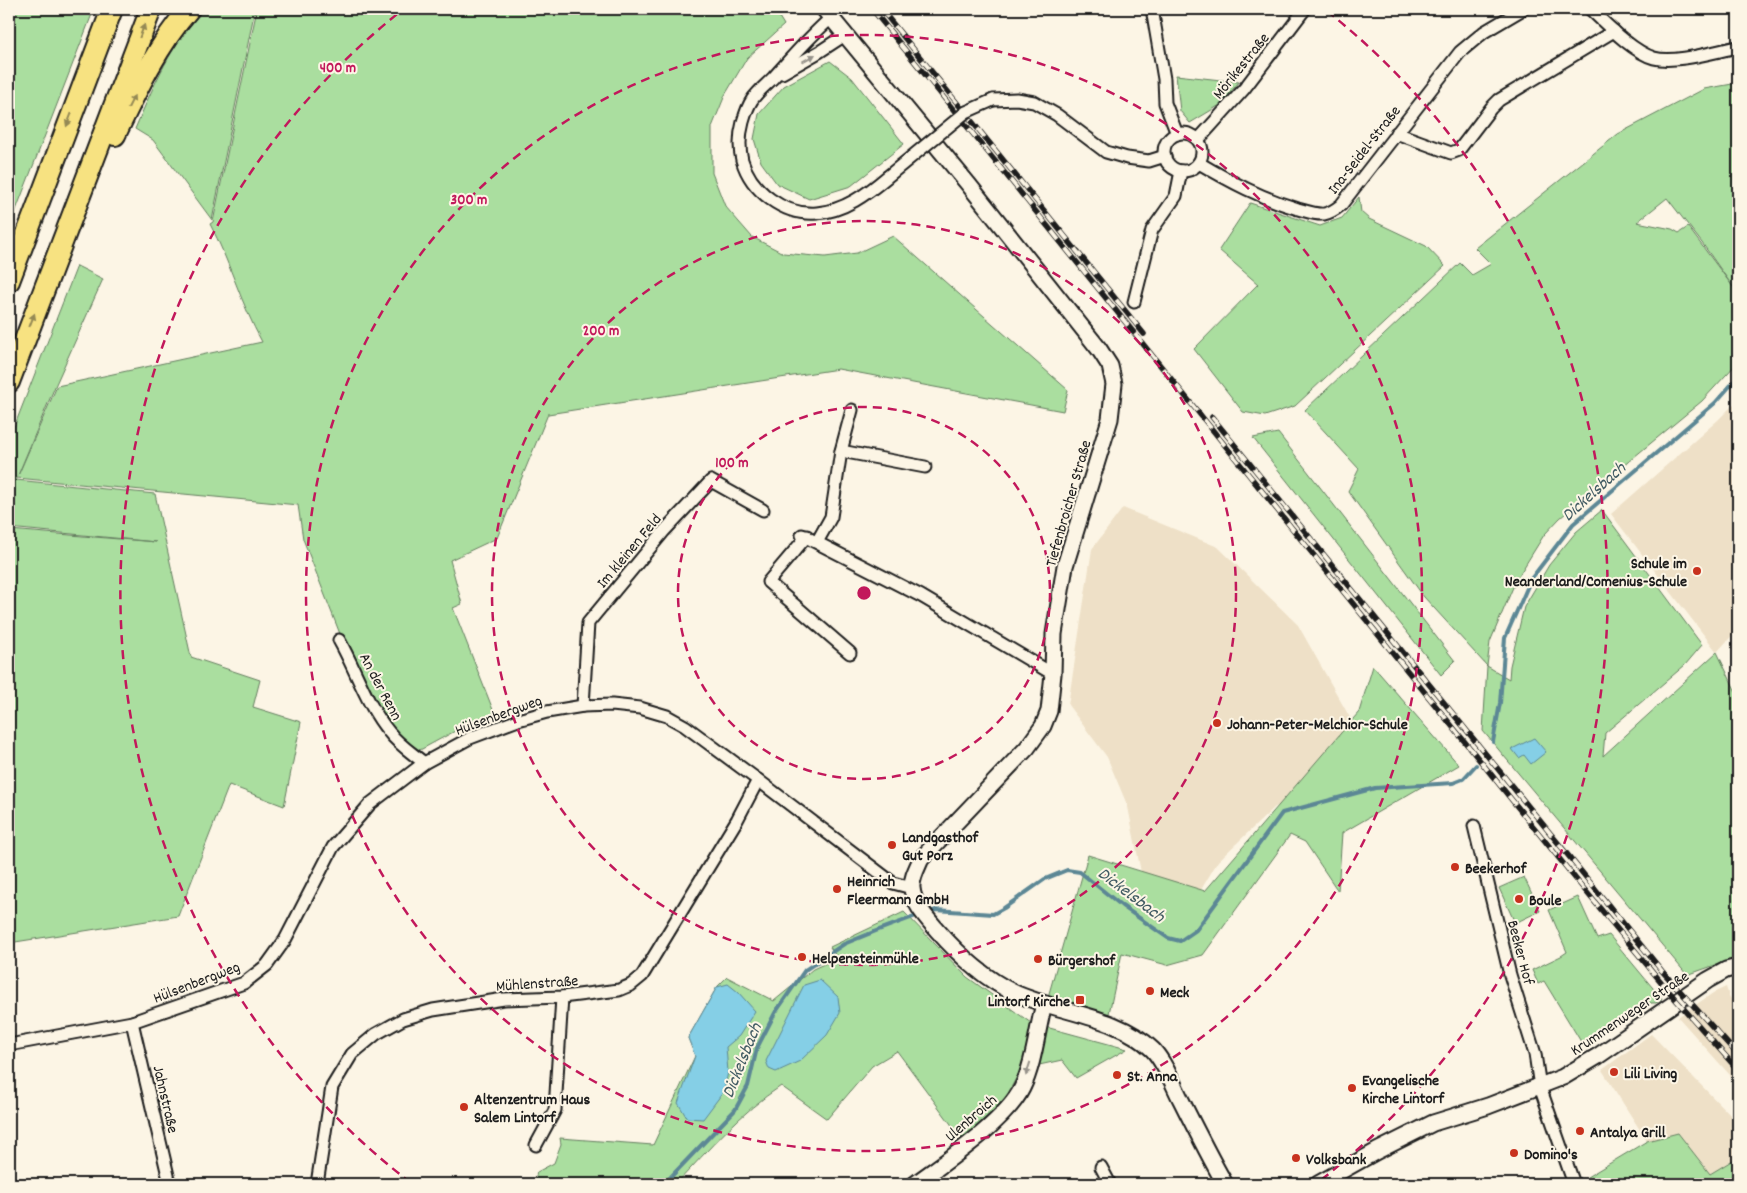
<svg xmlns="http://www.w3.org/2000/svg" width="1747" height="1193" viewBox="0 0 1747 1193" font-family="Dekko,sans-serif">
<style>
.built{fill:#eee0c7}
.green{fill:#aade9f;stroke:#637d5e;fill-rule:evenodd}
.water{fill:#85cfe6;stroke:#5b8795}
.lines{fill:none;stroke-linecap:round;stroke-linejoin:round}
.stream{stroke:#5b8795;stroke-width:4}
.minor-casing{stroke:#1c1c1c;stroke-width:15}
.secondary-casing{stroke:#1c1c1c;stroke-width:19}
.motorway-casing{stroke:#1c1c1c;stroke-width:24}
.minor{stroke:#fcf5e5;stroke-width:11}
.secondary{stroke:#fcf5e5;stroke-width:15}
.motorway{stroke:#f7e281;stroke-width:20}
.rail-casing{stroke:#1c1c1c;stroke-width:5.5}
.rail{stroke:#fcf5e5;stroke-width:4;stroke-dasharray:11;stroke-linecap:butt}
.minor-bridge-casing{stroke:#1c1c1c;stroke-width:15;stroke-linecap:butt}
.minor-bridge{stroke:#fcf5e5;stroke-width:11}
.oneway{fill:#948954}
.oneway2{fill:#97938b}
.ring{fill:none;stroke:#c2185b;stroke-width:2.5;stroke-dasharray:9 6}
.poi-dot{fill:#c8321e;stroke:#fcf5e5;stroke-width:2}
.labels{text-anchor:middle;stroke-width:4;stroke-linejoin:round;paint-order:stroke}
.street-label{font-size:16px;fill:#1c1c1c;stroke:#fcf5e5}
.poi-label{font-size:16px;font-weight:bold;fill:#1c1c1c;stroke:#fcf5e5;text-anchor:start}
.water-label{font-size:18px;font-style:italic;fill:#415b63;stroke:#fcf5e5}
.centre{fill:#c2185b;stroke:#fcf5e5;stroke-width:2.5}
.ring-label{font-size:15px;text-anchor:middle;font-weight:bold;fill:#c2185b;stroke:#fcf5e5;stroke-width:4;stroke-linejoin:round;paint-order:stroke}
</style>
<rect width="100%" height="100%" fill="#fcf5e5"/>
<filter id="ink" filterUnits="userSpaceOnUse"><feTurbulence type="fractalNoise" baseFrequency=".02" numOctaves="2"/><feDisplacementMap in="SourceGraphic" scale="10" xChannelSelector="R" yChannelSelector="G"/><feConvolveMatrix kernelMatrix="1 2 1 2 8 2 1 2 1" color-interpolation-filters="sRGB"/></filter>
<g filter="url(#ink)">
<g class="built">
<path d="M1738,400V629L1717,652L1611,514L1718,420Z"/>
<path d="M1123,508L1218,547L1298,625L1363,741L1357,782L1275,807L1218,861L1182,922L1148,907L1128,807L1107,757L1068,705L1092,549Z"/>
<path d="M1726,987L1729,996L1738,1009V1084L1678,1017L1713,993Z"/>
<path d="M1651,1034L1738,1123V1157L1710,1174L1678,1133L1647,1141L1602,1070Z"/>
</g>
<g class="green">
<path d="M9,9H94L9,228Z"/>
<path d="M205,9H255L212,220L153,140L135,129C153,87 172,41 205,9Z"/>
<path d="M257,9H774L784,25L747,58L725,95L712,127V173L725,206L752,237L783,253L825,257L857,253L893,236L1068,390L1063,411L838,369L548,414L497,538L450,560L462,604L453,608L495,715L457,730L420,750L405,743L392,729L379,710L342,639L303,539L298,505L17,478L57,386L262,342C241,304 230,262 210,224L213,222Z"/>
<path d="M830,61L852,78L904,144L851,186L809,199L777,184L761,162L754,139L759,114L784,86Z"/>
<path d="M1176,75L1239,82L1220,105L1190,123L1180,111Z"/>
<path d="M1738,83V362L1702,401L1560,518L1544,535L1516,580L1490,642L1487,666L1509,679L1510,666L1524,607L1549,565L1576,532L1602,510L1702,645L1685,665L1605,733L1603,756L1717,652L1738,696V957L1687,975L1483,731L1487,666L1424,597L1348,491L1359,469L1305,410L1460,263L1472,275L1491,264L1475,248L1618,134L1704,89ZM1667,198L1702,243L1736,291L1688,227L1679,233L1672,229L1637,222Z"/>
<path d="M1359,197L1361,212L1369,219L1426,246L1445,266L1295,406L1265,416L1243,412L1194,349L1258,284L1219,250L1250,203L1320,226L1342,218Z"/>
<path d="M77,266L103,279L56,384L16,480L155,494L191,657L260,680L253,707L301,722L284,806L229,785L178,916L9,943V530L156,542L9,528V440Z"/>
<path d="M1278,433L1455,661L1441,675L1253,438Z"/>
<path d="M1373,666L1459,765L1342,833L1338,891L1305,842L1290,835L1203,955L1167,965L1122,953L1108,1018L1048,997L1088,855L1205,891L1359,712Z"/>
<path d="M1524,877L1540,911L1515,923L1499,888Z"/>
<path d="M1578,897L1597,939L1609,935L1662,999L1656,1003H1646L1583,1045L1544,981L1538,984L1532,970L1561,956L1567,952L1549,910Z"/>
<path d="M904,912L967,977L1031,1023L1127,1049L1076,1078L1062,1060L1021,1069L1006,1097L987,1121L962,1139L897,1051L872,1066L827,1119L781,1086C741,1112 709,1149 676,1184H534L537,1172L554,1163L561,1144L560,1138L653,1145L695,1056L688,1038L717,987L727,977L774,1001L813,969L837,958L830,947Z"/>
<path d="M1678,1133L1710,1174L1738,1157V1184H1590L1587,1177L1647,1141Z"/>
</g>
<g class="water">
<path d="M1534,738L1546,752L1531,764L1524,755L1519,758L1512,749Z"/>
<path d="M820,980L838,997L840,1013L827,1035L800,1061L776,1072L769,1069L766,1061L804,985Z"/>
<path d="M728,984L738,992L755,1011L739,1036L726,1047L728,1072L724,1091L703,1119L687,1118L678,1103L695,1056L688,1038L717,987Z"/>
</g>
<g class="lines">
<g class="stream">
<path d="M1493,742L1500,703L1505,638L1531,579L1573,524L1715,403L1738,377"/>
<path d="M928,912L936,910L993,914L1004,908L1045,879L1067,870L1080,872L1122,906L1168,938L1180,941L1196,930L1282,813L1375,788L1453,783L1463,779L1476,765"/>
<path d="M664,1184L735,1110L748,1086L757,1048L775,1013L805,970L844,944L876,931L919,915"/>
</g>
<g class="minor-casing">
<g id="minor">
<path d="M1152,9L1164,79L1165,103L1177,134"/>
<path d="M1590,9C1606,24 1633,52 1654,58C1675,64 1716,51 1738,47"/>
<path d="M831,18C810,36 792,57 773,78C766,85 757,92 752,100C748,106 745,115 743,122C740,133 739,148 742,160C751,191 784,216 817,213C844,211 867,194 887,177"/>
<path d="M782,73L819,52L845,35"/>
<path d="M993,100L1017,99L1034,102L1057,115L1106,152L1127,158L1149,161L1165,156"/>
<path d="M1396,133L1451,153L1459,150L1491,108L1499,100L1614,31"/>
<circle cx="1183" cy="152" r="19"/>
<path d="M1198,140L1244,89L1305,9"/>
<path d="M1199,163C1231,182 1261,198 1298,209C1306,211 1315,215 1324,214C1331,213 1336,209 1341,205L1460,52L1484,32L1523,9"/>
<path d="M1134,302L1152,230L1176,196L1181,171"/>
<path d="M841,451L925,467"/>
<path d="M802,535L921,596L1053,674"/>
<path d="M807,536L768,582L850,653"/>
<path d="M817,542L831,517L841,451L852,410"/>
<path d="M339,640C356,670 367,706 389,732C398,744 412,753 424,763"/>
<path d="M583,706L588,623L664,531L711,481L763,510"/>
<path d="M1474,826L1510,975L1535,1054L1540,1087L1574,1184"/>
<path d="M132,1022L170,1184"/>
<path d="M9,1045L132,1022L244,983L267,965L285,940L333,847L370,804L424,763L470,738L518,720L547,712L583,706L612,705L640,708L667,716L685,726L758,780L893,883L912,888"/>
<path d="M536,1145L555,1110L562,997"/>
<path d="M1101,1167L1110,1184"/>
<path d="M317,1184L332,1087L352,1054L376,1034L403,1019L433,1010L504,999L562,997L619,990L631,985L642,976L737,820L758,780"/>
</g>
</g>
<g class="secondary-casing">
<g id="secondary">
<path d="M824,9L969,185L1099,349L1110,366L1114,384L1110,419L1065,566L1054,634L1053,674L1049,711L1043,726L1027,748L921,859C917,868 911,879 912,888C913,904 928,919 937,930C959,955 983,978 1013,992C1057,1013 1118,1015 1153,1050C1165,1063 1173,1084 1181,1100C1195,1128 1209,1156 1225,1184"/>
<path d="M915,1184C945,1162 1006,1121 1022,1088C1034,1064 1037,1030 1044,1004"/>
<path d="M1318,1184L1377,1151L1433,1123L1488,1106L1563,1077L1598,1056L1708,980L1726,970L1738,967"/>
</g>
</g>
<g class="motorway-casing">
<g id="motorway">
<path d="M115,135C136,91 157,46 189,9"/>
<path d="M9,281L112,9"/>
<path d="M9,382L151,9"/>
</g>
</g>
<use href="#minor" class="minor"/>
<use href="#secondary" class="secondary"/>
<use href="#motorway" class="motorway"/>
<g class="rail-casing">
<g id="rail">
<path d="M872,9L1579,883L1677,1001L1738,1070"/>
<path d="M881,9L1144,334"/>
<path d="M1212,417L1662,971L1738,1055"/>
</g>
</g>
<use href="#rail" class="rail"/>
<g class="minor-bridge-casing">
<path id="minor-bridge" d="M887,177L966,112L993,100"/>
</g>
<use href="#minor-bridge" class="minor-bridge"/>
</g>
<defs><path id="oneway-solid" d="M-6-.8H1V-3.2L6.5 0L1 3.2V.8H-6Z" transform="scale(1.25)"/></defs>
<g class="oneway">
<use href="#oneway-solid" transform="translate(142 31) rotate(-69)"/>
<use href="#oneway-solid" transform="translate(131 102) rotate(-63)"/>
<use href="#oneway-solid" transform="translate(69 120) rotate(111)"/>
<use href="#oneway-solid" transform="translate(32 320) rotate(-69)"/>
</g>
<g class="oneway2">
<use href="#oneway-solid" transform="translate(809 58) rotate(-29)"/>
<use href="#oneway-solid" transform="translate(1028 1069) rotate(108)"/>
</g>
</g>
<g class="ring">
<circle cx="864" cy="593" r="186"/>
<circle cx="864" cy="593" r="372"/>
<circle cx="864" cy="593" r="558"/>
<path d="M411 1183A744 744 0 0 1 401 11M1327 11A744 744 0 0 1 1317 1183"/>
</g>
<g class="poi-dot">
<circle cx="1697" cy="571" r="5"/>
<circle cx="1217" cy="723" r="5"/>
<circle cx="892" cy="845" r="5"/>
<circle cx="1455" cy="867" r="5"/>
<circle cx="837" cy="889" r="5"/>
<circle cx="1519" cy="899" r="5"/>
<circle cx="802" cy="957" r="5"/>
<circle cx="1038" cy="959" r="5"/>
<circle cx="1150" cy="991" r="5"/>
<rect x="1075" y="995" width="10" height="10" rx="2.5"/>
<circle cx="1614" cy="1072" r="5"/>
<circle cx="1117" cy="1075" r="5"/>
<circle cx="1352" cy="1088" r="5"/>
<circle cx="464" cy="1107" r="5"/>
<circle cx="1580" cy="1131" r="5"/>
<circle cx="1514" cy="1153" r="5"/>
<circle cx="1296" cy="1158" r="5"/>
</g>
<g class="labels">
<g class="street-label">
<text transform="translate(1240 65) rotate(-51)" y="6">Mörikestraße</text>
<text transform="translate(1363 149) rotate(-52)" y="6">Ina-Seidel-Straße</text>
<text transform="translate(1067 503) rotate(-74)" y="6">Tiefenbroicher Straße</text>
<text transform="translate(628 550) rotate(-50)" y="6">Im kleinen Feld</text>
<text transform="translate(382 686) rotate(62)" y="6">An der Renn</text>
<text transform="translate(498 714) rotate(-20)" y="6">Hülsenbergweg</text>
<text transform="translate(1522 952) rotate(75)" y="6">Beeker Hof</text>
<text transform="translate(196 981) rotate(-21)" y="6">Hülsenbergweg</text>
<text transform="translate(537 982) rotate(-4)" y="6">Mühlenstraße</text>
<text transform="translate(1629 1012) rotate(-34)" y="6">Krummenweger Straße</text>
<text transform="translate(167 1099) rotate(77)" y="6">Jahnstraße</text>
<text transform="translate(970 1117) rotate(-41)" y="6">Ulenbroich</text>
</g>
<g class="poi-label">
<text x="1687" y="568" text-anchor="end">Schule im<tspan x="1687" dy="18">Neanderland/Comenius-Schule</tspan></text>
<text x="1227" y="729">Johann-Peter-Melchior-Schule</text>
<text x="902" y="842">Landgasthof<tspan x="902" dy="18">Gut Porz</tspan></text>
<text x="1465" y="873">Beekerhof</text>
<text x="847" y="886">Heinrich<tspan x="847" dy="18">Fleermann GmbH</tspan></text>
<text x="1529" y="905">Boule</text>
<text x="812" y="963">Helpensteinmühle</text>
<text x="1048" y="965">Bürgershof</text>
<text x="1160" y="997">Meck</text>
<text x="1070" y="1006" text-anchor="end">Lintorf Kirche</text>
<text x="1624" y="1078">Lili Living</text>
<text x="1127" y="1081">St. Anna</text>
<text x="1362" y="1085">Evangelische<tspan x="1362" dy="18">Kirche Lintorf</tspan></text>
<text x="474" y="1104">Altenzentrum Haus<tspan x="474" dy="18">Salem Lintorf</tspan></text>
<text x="1590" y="1137">Antalya Grill</text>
<text x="1524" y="1159">Domino's</text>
<text x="1306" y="1164">Volksbank</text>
</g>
<g class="water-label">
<text transform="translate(1593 491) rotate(-42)" y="6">Dickelsbach</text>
<text transform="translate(1132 894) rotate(37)" y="6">Dickelsbach</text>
<text transform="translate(741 1060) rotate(-68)" y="6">Dickelsbach</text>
</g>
</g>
<circle cx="864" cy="593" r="8" class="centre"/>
<g class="ring-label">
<text x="338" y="72">400 m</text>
<text x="469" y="204">300 m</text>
<text x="601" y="335">200 m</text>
<text x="732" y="467">100 m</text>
</g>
<rect width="1747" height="1193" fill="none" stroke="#fcf5e5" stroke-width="30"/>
<rect x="15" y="15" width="1717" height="1163" fill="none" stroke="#1c1c1c" stroke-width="2" filter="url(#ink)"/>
</svg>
